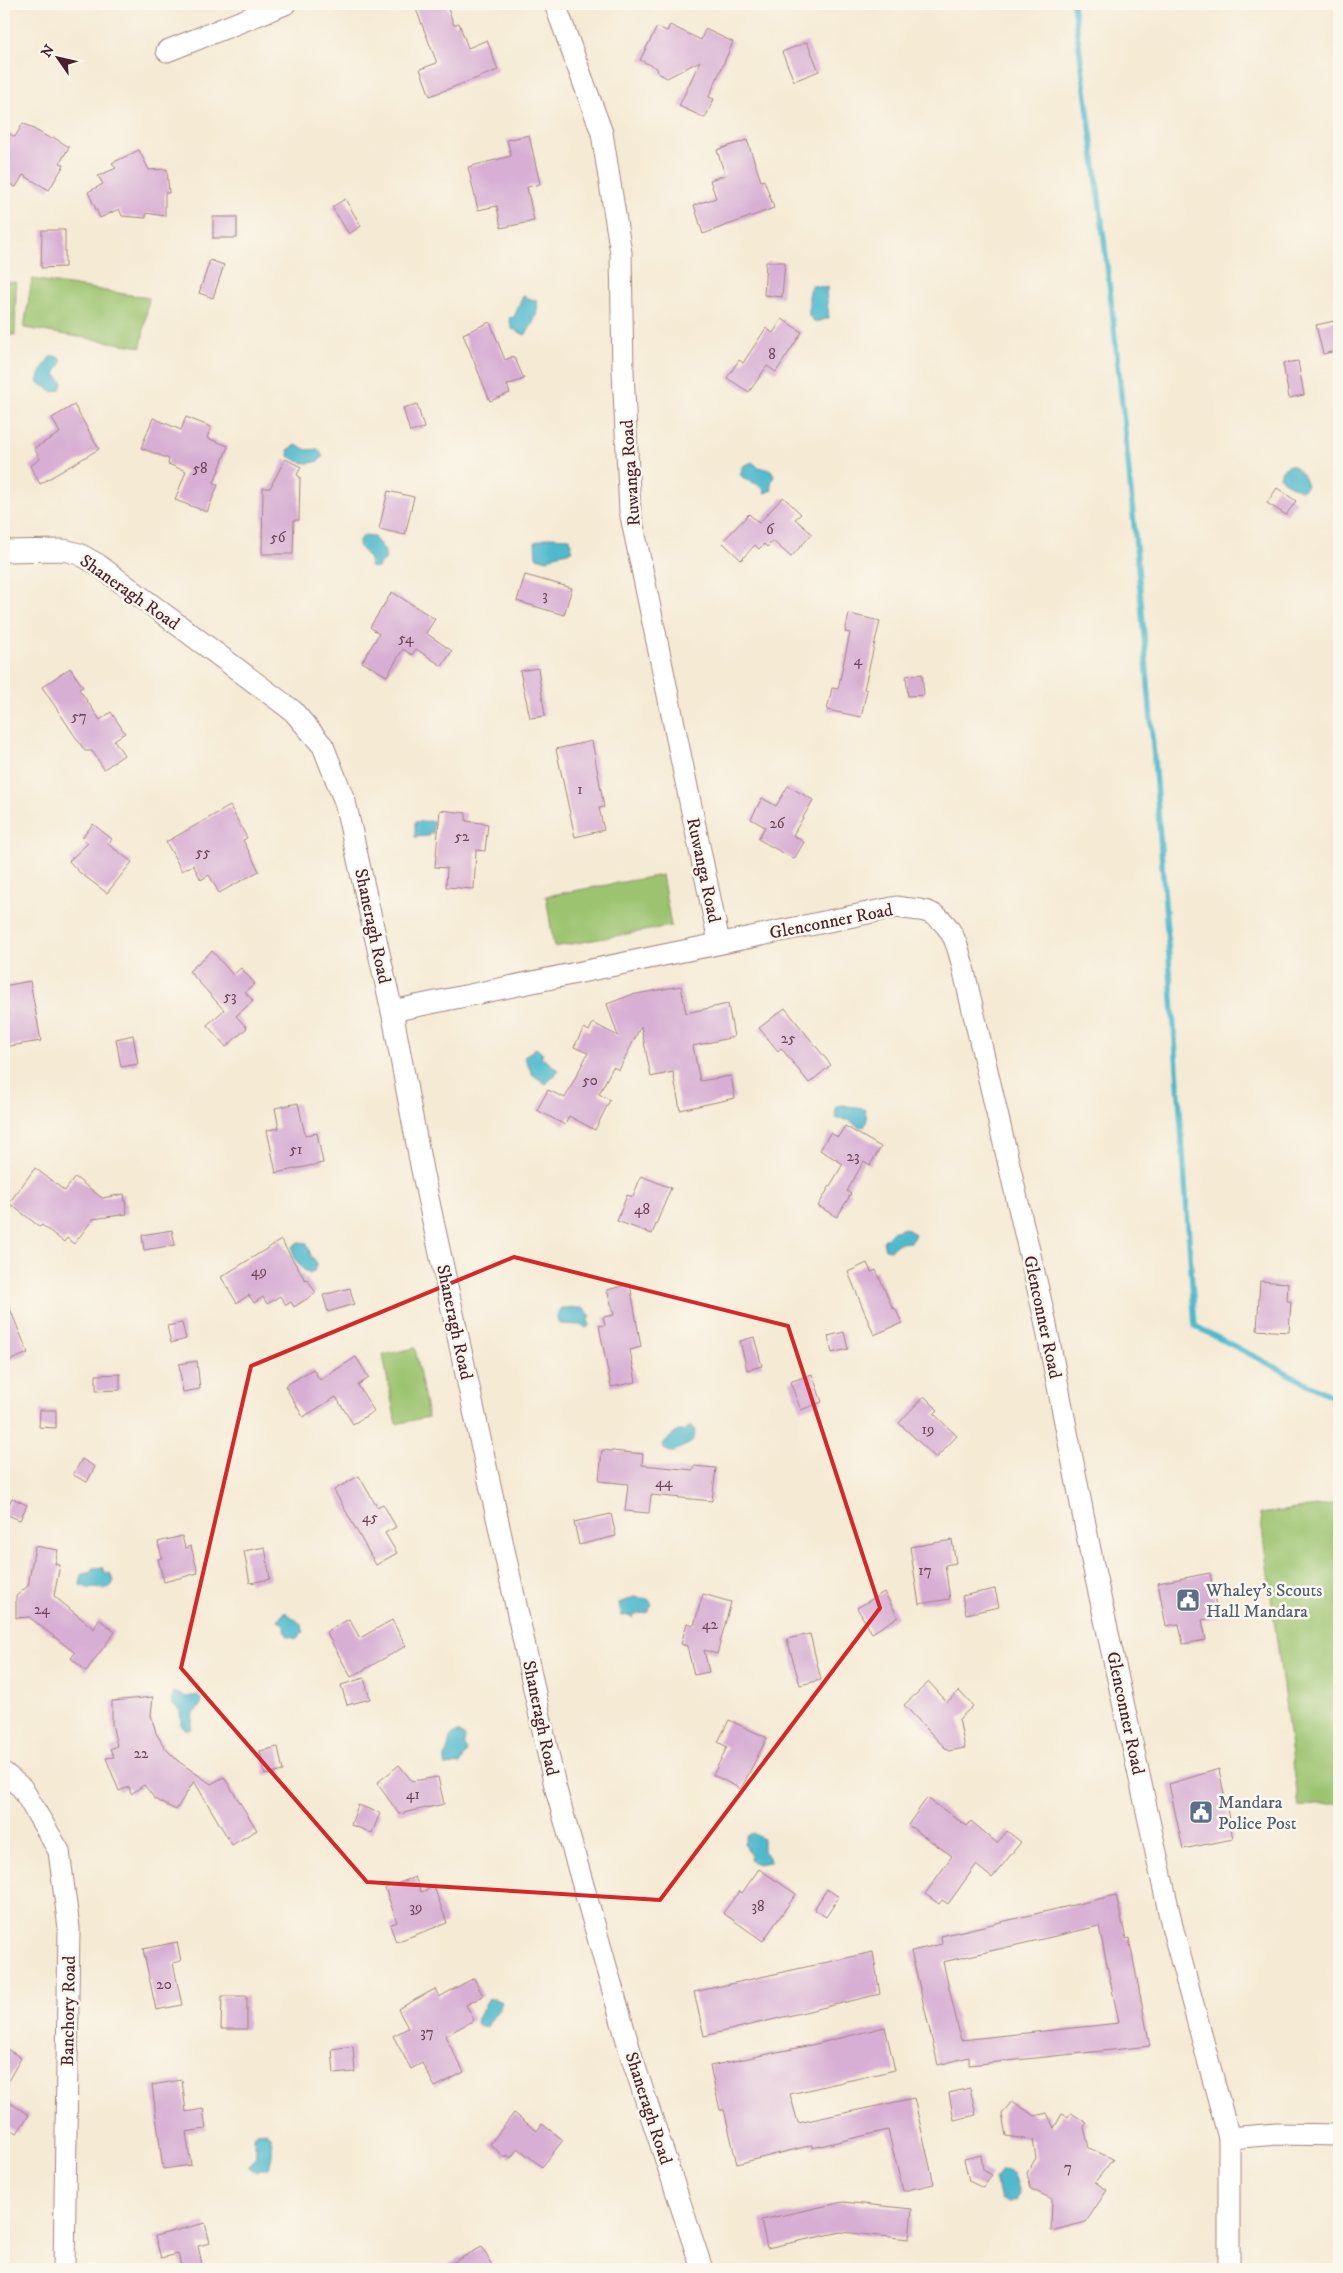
<svg xmlns="http://www.w3.org/2000/svg" width="1343" height="2273" viewBox="0 0 1343 2273" font-family="'IM FELL DW Pica',serif">
<style>
.green{fill:#9cc470;stroke:#73724e}
.water{fill:#50bacd;stroke:#4d6c7c}
.lines{fill:none;stroke-linecap:round;stroke-linejoin:round}
.stream{stroke:#50bacd;stroke-width:5.5}
.building{fill:#d7aed4;fill-rule:evenodd}
.street-casing{stroke:#a08480;stroke-width:23}
.street{stroke:#fff;stroke-width:21}
.marked{fill:none;stroke:#d62828;stroke-width:4;stroke-linejoin:round}
.labels{text-anchor:middle;stroke-width:5;stroke-linejoin:round;paint-order:stroke}
.number-label{font-size:15px;fill:#6d4355}
.street-label{font-size:18px;fill:#4a1f2b;stroke:#fbf7ec}
.service-label{font-size:18px;fill:#4e5e75;stroke:#fbf7ec;text-anchor:start}
</style>
<rect width="100%" height="100%" fill="#fbf7ec"/>
<filter id="ink" filterUnits="userSpaceOnUse"><feTurbulence type="fractalNoise" baseFrequency=".02" numOctaves="2"/><feDisplacementMap in="SourceGraphic" scale="10" xChannelSelector="R" yChannelSelector="G"/><feConvolveMatrix kernelMatrix="1 2 1 2 8 2 1 2 1" color-interpolation-filters="sRGB"/></filter>
<filter id="wash" filterUnits="userSpaceOnUse"><feTurbulence type="fractalNoise" baseFrequency=".0096" numOctaves="4" result="noise"/><feDisplacementMap in="SourceGraphic" scale="20" xChannelSelector="R" yChannelSelector="G"/><feGaussianBlur stdDeviation="1.12" result="paint"/><feColorMatrix in="noise" values="0 0 0 0 0 0 0 0 0 0 0 0 0 0 0 0 0 1.4 0 .05"/><feComposite in="paint" operator="in"/></filter>
<g filter="url(#wash)">
<rect width="100%" height="100%" fill="#f5ead4"/>
<g class="green">
<path d="M32,279L149,298L141,347L24,328Z"/>
<path d="M4,282H16L15,335H4Z"/>
<path d="M662,875L671,926L554,947L546,896Z"/>
<path d="M415,1348L428,1417L396,1424L383,1355Z"/>
<path d="M1339,1503V1802L1299,1807L1260,1514Z"/>
</g>
<g class="water">
<path d="M812,285L828,288L826,292L829,318L815,322L809,316V291Z"/>
<path d="M523,296L537,301C539,315 533,324 525,335L512,329L509,318L514,317Z"/>
<path d="M55,356L60,358L62,362L55,374L63,382L60,390L54,392L37,382L40,372L50,357Z"/>
<path d="M296,445L307,450L318,449L323,457C314,467 298,463 289,456L288,450Z"/>
<path d="M752,462L758,467L771,470L774,475L771,483L772,490L765,493C760,480 746,484 740,474L743,466Z"/>
<path d="M1289,465C1299,467 1304,476 1307,485L1304,489L1300,490L1283,481L1280,476L1282,470Z"/>
<path d="M365,535L373,536C379,545 388,550 385,560L379,564L378,568L370,567C372,556 364,554 359,546V540Z"/>
<path d="M549,537L570,538L572,551L555,555L548,560L536,557L535,542Z"/>
<path d="M433,821V833H429V836L415,837V822Z"/>
<path d="M536,1048L543,1054L541,1057L559,1070L546,1084L532,1074L524,1057Z"/>
<path d="M844,1105C851,1108 858,1105 865,1110L867,1119L865,1126L859,1127L849,1120L837,1119L835,1114L837,1106Z"/>
<path d="M905,1228L915,1234L911,1242L899,1243L890,1250L885,1249L883,1241L892,1232Z"/>
<path d="M298,1242L307,1243L311,1256L317,1263L314,1271L310,1274C301,1270 292,1257 292,1247Z"/>
<path d="M562,1308H584L590,1315L588,1321L590,1325L586,1328L582,1325L560,1324C555,1318 557,1313 562,1308Z"/>
<path d="M690,1426L694,1429C698,1446 683,1444 674,1452H670L664,1449L663,1443L678,1431H684Z"/>
<path d="M102,1567L104,1572L110,1573L114,1580L112,1585L107,1589L88,1588L80,1585L82,1574L92,1572L93,1568Z"/>
<path d="M634,1597L648,1599L652,1604L647,1613L635,1614L632,1618L630,1615L621,1616L619,1603Z"/>
<path d="M285,1612L300,1623L304,1632L296,1639L287,1636L284,1626L278,1620Z"/>
<path d="M174,1692L186,1697L198,1695L202,1701L200,1706L193,1714L191,1729L187,1730L181,1725L180,1711L171,1702Z"/>
<path d="M458,1732L465,1737L464,1744L467,1751L460,1764L446,1766C442,1756 450,1747 450,1737Z"/>
<path d="M753,1833L763,1839V1851L770,1858V1862L757,1864L750,1860L751,1855L744,1843L747,1835Z"/>
<path d="M489,1999H495L502,2002C499,2012 491,2017 487,2027H481L476,2023L477,2018Z"/>
<path d="M266,2131C275,2140 274,2159 267,2169H260L257,2172L250,2169L249,2165L256,2158L254,2137L257,2132Z"/>
<path d="M1007,2171L1014,2174L1020,2193L1016,2201L1008,2204L1001,2199L995,2179L1000,2172Z"/>
</g>
<g class="lines">
<path class="stream" d="M1073,4C1137,441 1164,885 1195,1326L1339,1400"/>
</g>
<g id="blocks">
<g class="building">
<path d="M414,4H446L454,25L459,23L468,48L487,40L498,70L430,96L420,69L437,63Z"/>
<path d="M670,25L701,40L705,29L733,42L709,97L714,99L705,118L679,106L700,61L667,78L658,73L657,68L640,60L657,27L667,31Z"/>
<path d="M807,42L819,71L794,81L782,52Z"/>
<path d="M23,123L51,139L53,137L69,147L60,163L64,165L49,190L23,175L16,187L4,181V130L15,137Z"/>
<path d="M529,135L540,184L527,187L534,221L501,228L497,206L478,210L468,167L511,156L507,140Z"/>
<path d="M747,140L761,181L764,180L774,208L703,234L694,205L716,198L710,180L725,175L717,150Z"/>
<path d="M139,150L149,170L167,169L169,193H165V216L146,213V218L122,216L119,209L100,218L88,192L103,184L98,176L116,168L112,163Z"/>
<path d="M345,199L361,226L349,234L332,207Z"/>
<rect x="213" y="217" width="24" height="21"/>
<path d="M42,230H65V267L41,268Z"/>
<path d="M210,260L224,265L213,298L199,293Z"/>
<path d="M766,262H785L782,297L764,295Z"/>
<path d="M782,319L802,332L776,372L767,366L749,392L727,378L739,360L743,363L766,328L773,333Z"/>
<path d="M1339,320V350L1323,354L1316,325Z"/>
<path d="M490,322L505,360L514,356L524,379L507,385L510,393L490,401L463,334Z"/>
<path d="M1298,361L1304,395L1289,398L1283,363Z"/>
<path d="M417,404L424,428L410,432L403,408Z"/>
<path d="M74,405L99,449L40,484L30,466L40,459L34,448L60,433L52,418Z"/>
<path d="M186,417L211,427L207,438L228,446L214,483L218,485L207,512L175,500L186,471L168,464L169,459L141,448L153,418L181,430Z"/>
<path d="M285,459L301,467L297,475L300,477L299,520H294L293,554H262L263,488H270Z"/>
<path d="M1277,488L1296,501L1286,515L1267,503Z"/>
<path d="M388,491L414,497L405,535L379,529Z"/>
<path d="M783,497L801,514L795,519L812,534L791,557L773,541L767,547L764,544L759,549L755,545L741,560L722,542L749,514L759,523Z"/>
<path d="M525,575L572,588L564,615L517,601Z"/>
<path d="M392,592L435,619L426,633L452,651L442,666L416,649L412,655L403,649L387,676L362,662L379,634L370,627Z"/>
<path d="M849,614L880,621L864,689L867,690L861,717L827,710L832,688L838,689L850,633L845,632Z"/>
<path d="M70,668L83,687L79,689L100,720L111,712L125,733L114,740L124,755L104,769L92,751H85L42,687Z"/>
<path d="M538,668L545,716L530,718L520,671Z"/>
<path d="M922,674L924,695L908,696L906,676Z"/>
<path d="M592,741L604,807L599,808L604,830L575,837L556,749Z"/>
<path d="M788,786L813,800L793,835L804,842L794,859L758,839L765,827L751,819L762,798L776,806Z"/>
<path d="M230,806L247,838L243,840L259,871L219,893L209,875L201,880L193,865L182,871L166,842Z"/>
<path d="M440,810L466,813V821L488,824L485,851L476,850L474,889L446,887L447,868L435,867Z"/>
<path d="M93,824L112,839L108,844L132,862L107,893L79,872L69,861L88,843L82,838Z"/>
<path d="M212,951L233,975L241,968L255,984L245,992L253,1001L236,1016L247,1028L226,1047L207,1025L224,1010L189,971Z"/>
<path d="M30,981L41,1041L4,1047V986Z"/>
<path d="M681,986L686,1013L728,1004L734,1037L693,1046L700,1081L731,1076L735,1098L680,1110L673,1072L651,1077L641,1026L619,1070L613,1067L599,1094L610,1100L595,1130L569,1116L565,1125L537,1110L548,1090L565,1098L588,1053L574,1047L584,1028L589,1031L593,1023L618,1036L607,1004L631,995Z"/>
<path d="M785,1008L831,1065L809,1083L781,1048L778,1051L759,1028Z"/>
<path d="M133,1035L138,1064L121,1067L116,1039Z"/>
<path d="M298,1103L305,1135L317,1133L323,1163L276,1173L267,1130L279,1128L275,1108Z"/>
<path d="M845,1126L881,1147L870,1165L864,1161L847,1191L851,1194L837,1217L818,1206L843,1164L820,1150L830,1133L838,1137Z"/>
<path d="M35,1168L65,1191L75,1177L102,1198L124,1194L127,1214L93,1219L74,1244L67,1238L64,1242L42,1225L40,1227L9,1203Z"/>
<path d="M641,1176L671,1188L652,1234L617,1221L627,1195L633,1197Z"/>
<path d="M172,1230L175,1245L144,1250L142,1235Z"/>
<path d="M281,1240L305,1280L307,1279L316,1293L294,1307L291,1302L286,1305L280,1296L267,1304L263,1297L254,1303L249,1295L237,1303L221,1277Z"/>
<path d="M867,1263L871,1272L876,1270L893,1309L895,1308L902,1323L874,1335L848,1272Z"/>
<path d="M1260,1281L1288,1283L1287,1301H1291L1289,1332L1257,1330Z"/>
<path d="M630,1284L641,1347L630,1350L636,1382L611,1387L599,1326L605,1325L603,1317L614,1315L607,1290Z"/>
<path d="M350,1288L354,1304L328,1312L323,1295Z"/>
<path d="M4,1294L28,1353L4,1363Z"/>
<path d="M182,1323L186,1339L171,1343L167,1326Z"/>
<path d="M844,1332L848,1349L832,1353L828,1336Z"/>
<path d="M754,1337L762,1366L747,1370L740,1341Z"/>
<path d="M356,1357L369,1378L358,1385L374,1411L353,1424L336,1397L303,1417L285,1386L313,1369L320,1380Z"/>
<path d="M197,1361L200,1389L183,1392L179,1364Z"/>
<path d="M120,1374V1390L96,1391V1375Z"/>
<path d="M812,1374L822,1402L801,1410L790,1382Z"/>
<path d="M924,1396L938,1410L934,1414L957,1436L936,1458L899,1423Z"/>
<path d="M40,1410H56V1428L39,1427Z"/>
<path d="M602,1450L643,1454L642,1465L693,1470L694,1466L716,1468L712,1501L651,1495L649,1513L625,1511L628,1484L599,1481Z"/>
<path d="M82,1459L95,1467L87,1482L73,1475Z"/>
<path d="M359,1476L377,1507L383,1504L396,1527L385,1533L397,1553L376,1565L334,1490Z"/>
<path d="M12,1498L27,1505L20,1520L5,1514Z"/>
<path d="M611,1514L616,1536L579,1545L574,1522Z"/>
<path d="M182,1536L185,1548L191,1546L198,1573L164,1582L158,1559L162,1558L158,1542Z"/>
<path d="M952,1540L956,1563L945,1565L950,1599L919,1604L910,1547Z"/>
<path d="M35,1546L58,1550L55,1564L60,1565L54,1596L94,1629L99,1619L115,1632L86,1671L71,1658L75,1653L29,1617L16,1618V1596L28,1586Z"/>
<path d="M265,1547L270,1579L250,1583L244,1551Z"/>
<path d="M1210,1573L1218,1617L1202,1620L1206,1640L1183,1644L1179,1624L1166,1626L1158,1583Z"/>
<path d="M995,1589L999,1607L966,1614L962,1596Z"/>
<path d="M884,1592L898,1617L872,1633L857,1608Z"/>
<path d="M703,1594L731,1602L717,1654L704,1650L709,1672L694,1675L687,1646L681,1644L687,1623L694,1625Z"/>
<path d="M349,1619L360,1638L392,1620L406,1646L351,1677L326,1632Z"/>
<path d="M810,1634L821,1680L800,1685L787,1639Z"/>
<path d="M364,1678L370,1699L347,1705L341,1685Z"/>
<path d="M929,1682L947,1702L959,1691L973,1706L959,1719L965,1748L948,1751L904,1705Z"/>
<path d="M153,1697L151,1715L156,1733L165,1748L178,1761L211,1784L224,1777L257,1830L232,1845L194,1781L176,1810L155,1799L144,1785L131,1794L129,1787L119,1791L106,1758L114,1757L110,1749L117,1746L112,1724V1701Z"/>
<path d="M729,1720L767,1738L741,1789L713,1775L727,1747L718,1742Z"/>
<path d="M278,1747L283,1771L265,1775L260,1751Z"/>
<path d="M399,1765L412,1781L438,1777L444,1804L399,1814L377,1783Z"/>
<path d="M1219,1769L1233,1839L1183,1849L1169,1784Z"/>
<path d="M927,1798L967,1826L971,1821L997,1843L1007,1831L1021,1842L992,1878L976,1865L948,1904L942,1900L939,1904L925,1894L952,1856L908,1825Z"/>
<path d="M358,1805L380,1813L372,1833L351,1825Z"/>
<path d="M759,1869L796,1894L763,1941L723,1913L739,1891L742,1893Z"/>
<path d="M415,1877L421,1892L434,1887L447,1923L396,1942L390,1925L397,1922L385,1888Z"/>
<path d="M827,1889L839,1897L826,1917L814,1909Z"/>
<path d="M1116,1895L1126,1939L1129,1938L1150,2046L969,2065V2057L938,2065L911,1951L942,1944L941,1936ZM1099,1926L1119,2023L961,2040L943,1962Z"/>
<path d="M177,1942L181,1961L173,1963L182,2005L156,2010L143,1949Z"/>
<path d="M873,1952L880,1994L704,2036L694,1992Z"/>
<path d="M474,1978L483,1996L466,2005L474,2020L445,2036L464,2072L435,2087L422,2063L411,2069L393,2036L408,2028L398,2009L435,1989L439,1997Z"/>
<path d="M222,1996H247V2029H221Z"/>
<path d="M885,2027L895,2070L790,2094L798,2123L914,2098L934,2184L903,2191L888,2130L812,2148V2145L737,2164L724,2110H720L710,2066L816,2044Z"/>
<path d="M353,2046L355,2072L334,2074L332,2049Z"/>
<path d="M4,2047L21,2058L4,2088Z"/>
<path d="M182,2080L186,2112L203,2109L206,2129L186,2132L191,2165L163,2169L152,2085Z"/>
<path d="M970,2088L976,2115L954,2120L949,2093Z"/>
<path d="M4,2099L29,2115L17,2133L4,2124Z"/>
<path d="M1012,2101L1035,2116L1047,2113L1054,2128L1062,2114L1068,2117L1071,2113L1087,2123L1084,2127L1089,2148L1113,2159L1095,2182L1107,2190L1086,2222L1051,2231L1052,2199L1031,2189L1027,2173L1036,2158L1033,2140L1006,2136L1002,2114Z"/>
<path d="M514,2113L537,2131L542,2124L563,2140L542,2167L518,2148L511,2158L507,2155L505,2158L490,2144Z"/>
<path d="M981,2155L983,2170L992,2175L983,2188L969,2181L964,2159Z"/>
<path d="M843,2202L912,2209L909,2239L841,2232L767,2248L761,2220Z"/>
<path d="M205,2223L210,2243L198,2246L203,2269H182L178,2254L161,2258L155,2236Z"/>
<path d="M482,2247L494,2269H440Z"/>
</g>
</g>
</g>
<g filter="url(#ink)">
<use href="#blocks" fill-opacity="0" stroke="#a08480" stroke-width="1"/>
<g class="lines">
<g class="street-casing">
<g id="street">
<path d="M555,4L602,133L621,253L623,372L630,511L719,942"/>
<path d="M167,51L285,4"/>
<path d="M4,551L64,550L79,554L97,564L293,711L323,746L345,802L392,1011L422,1170L555,1786L632,2058L702,2269"/>
<path d="M392,1011L897,907C907,909 919,909 928,912C954,922 960,953 965,976L1044,1315L1093,1565L1173,1930L1229,2138V2269"/>
<path d="M4,1773L22,1788L59,1851L69,1928L64,2269"/>
<path d="M1229,2138L1277,2134L1339,2135"/>
</g>
</g>
<use href="#street" class="street"/>
</g>
</g>
<path class="marked" d="M514,1257L788,1326L880,1608L660,1900L367,1882L181,1668L251,1366Z"/>
<defs>
<g id="civic-square" transform="scale(1.25)"><rect x="-9" y="-9" width="18" height="18" rx="4" fill="#5c6f8a" stroke="#fbf7ec"/><path d="M-.6-6.5H3V-4.5H.6V-3L4-1V1h2V6H-6V1h2V-1L-.6-3ZM-1.2 2.5V6h2.4V2.5Z" fill="#fff"/></g>
</defs>
<g fill-rule="evenodd">
<use href="#civic-square" x="1188" y="1600"/>
<use href="#civic-square" x="1201" y="1812"/>
</g>
<g class="labels">
<g class="number-label">
<text x="772" y="359">8</text>
<text x="200" y="473">58</text>
<text x="770" y="534">6</text>
<text x="278" y="542">56</text>
<text x="545" y="600">3</text>
<text x="406" y="643">54</text>
<text x="858" y="665">4</text>
<text x="79" y="721">57</text>
<text x="580" y="794">1</text>
<text x="777" y="828">26</text>
<text x="462" y="841">52</text>
<text x="203" y="857">55</text>
<text x="230" y="1001">53</text>
<text x="788" y="1043">25</text>
<text x="590" y="1085">50</text>
<text x="296" y="1154">51</text>
<text x="853" y="1161">23</text>
<text x="642" y="1214">48</text>
<text x="259" y="1276">49</text>
<text x="928" y="1434">19</text>
<text x="664" y="1487">44</text>
<text x="370" y="1522">45</text>
<text x="925" y="1575">17</text>
<text x="42" y="1614">24</text>
<text x="710" y="1629">42</text>
<text x="141" y="1758">22</text>
<text x="413" y="1799">41</text>
<text x="758" y="1911">38</text>
<text x="416" y="1912">39</text>
<text x="164" y="1989">20</text>
<text x="427" y="2037">37</text>
<text x="1068" y="2172">7</text>
</g>
<g class="street-label">
<text transform="translate(630 473) rotate(-94)" y="6">Ruwanga Road</text>
<text transform="translate(130 592) rotate(35)" y="6">Shaneragh Road</text>
<text transform="translate(704 870) rotate(78)" y="6">Ruwanga Road</text>
<text transform="translate(831 921) rotate(-11)" y="6">Glenconner Road</text>
<text transform="translate(373 926) rotate(78)" y="6">Shaneragh Road</text>
<text transform="translate(1043 1317) rotate(78)" y="6">Glenconner Road</text>
<text transform="translate(455 1322) rotate(78)" y="6">Shaneragh Road</text>
<text transform="translate(1126 1713) rotate(78)" y="6">Glenconner Road</text>
<text transform="translate(541 1718) rotate(78)" y="6">Shaneragh Road</text>
<text transform="translate(68 2011) rotate(-89)" y="6">Banchory Road</text>
<text transform="translate(649 2108) rotate(72)" y="6">Shaneragh Road</text>
</g>
<g class="service-label">
<text x="1206" y="1596">Whaley's Scouts<tspan x="1206" dy="21">Hall Mandara</tspan></text>
<text x="1218" y="1808">Mandara<tspan x="1218" dy="21">Police Post</tspan></text>
</g>
</g>
<rect width="1343" height="2273" fill="none" stroke="#fbf7ec" stroke-width="20"/>
<g transform="translate(58 58) rotate(304)" stroke="#fbf7ec" stroke-width="4" paint-order="stroke">
<path d="M0-4L9 19L0 12L-9 19Z" fill="#4a1f2b"/>
<text y="-8" font-size="14" font-weight="bold" text-anchor="middle" fill="#4a1f2b">N</text>
</g>
</svg>
